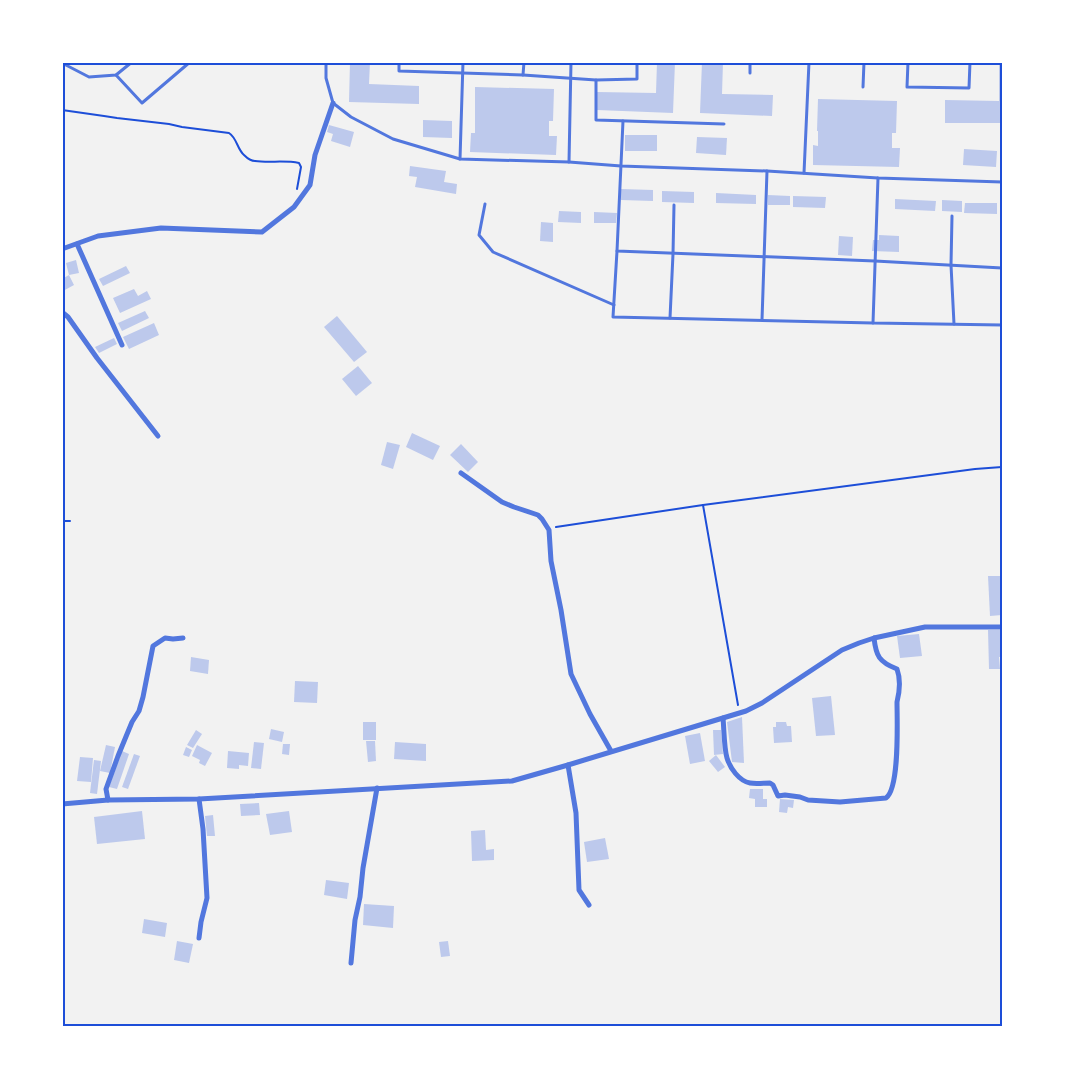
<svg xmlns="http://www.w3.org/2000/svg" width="1065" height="1089" viewBox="0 0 1065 1089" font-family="Cabin,sans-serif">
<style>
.building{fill:#bdc9ec}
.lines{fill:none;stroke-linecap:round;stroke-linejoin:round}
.path{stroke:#1d4ed8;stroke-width:2}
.service{stroke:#5277de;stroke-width:3}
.minor{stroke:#5277de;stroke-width:5}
.neatline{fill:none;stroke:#1d4ed8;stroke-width:2}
</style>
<rect width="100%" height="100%" fill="#f2f2f2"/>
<g class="building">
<path d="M350,62H370L369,84L419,86V104L349,102Z"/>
<path d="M657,62H675L673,113L597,110V92L656,93Z"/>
<path d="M702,62H723L722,94L773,95L772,116L700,113Z"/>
<path d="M999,62H1002V123H945V100L999,101Z"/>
<path d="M475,87L554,89L553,121H549V136H557L556,155L470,152L471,133H475Z"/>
<path d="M818,99L897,101L896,133H892V148H900L899,167L813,165V145L818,146V131H817Z"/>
<path d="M423,120L452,121V138L423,137Z"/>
<path d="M329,125L354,132L350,147L331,141L333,134L327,132Z"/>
<rect x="625" y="135" width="32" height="16"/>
<path d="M697,137L727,138L726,155L696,153Z"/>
<path d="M964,149L997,151L996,167L963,165Z"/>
<path d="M410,166L446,171L444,182L457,184L456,194L415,187L417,177L409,176Z"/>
<path d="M621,189L653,190V201L621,200Z"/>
<path d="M662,191L694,192V203L662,202Z"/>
<path d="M716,193L756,195V204L716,203Z"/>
<path d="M768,195L790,196V205H768Z"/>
<path d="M793,196L826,197L825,208L793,207Z"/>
<path d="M895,199L936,201L935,211L895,209Z"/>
<path d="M942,200L962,201V212L942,211Z"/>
<path d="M965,203H997V214L964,213Z"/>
<path d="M559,211L581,212V223L558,222Z"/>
<path d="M594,212L617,213L616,223H594Z"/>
<path d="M541,222L553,223V242L540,241Z"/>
<path d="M879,235L899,236V252L872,251L873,240H879Z"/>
<path d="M839,236L853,237L852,256L838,255Z"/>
<path d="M76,260L79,273L69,275L74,285L63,291L62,279L69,275L66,263Z"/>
<path d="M126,266L130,273L103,286L99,279Z"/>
<path d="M134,289L138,296L147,291L151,299L120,313L113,298Z"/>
<path d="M145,311L149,318L122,331L118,323Z"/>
<path d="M337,316L367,352L354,362L324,327Z"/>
<path d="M154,323L159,335L129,349L123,337Z"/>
<path d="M114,338L117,344L99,353L95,347Z"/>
<path d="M358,366L372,383L356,396L342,379Z"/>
<path d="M412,433L440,446L433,460L406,447Z"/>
<path d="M387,442L400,445L393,469L381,465Z"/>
<path d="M461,444L478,462L468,472L450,455Z"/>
<path d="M988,576H1002V615L990,616Z"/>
<path d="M988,630H1002V657H999L1000,669H989Z"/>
<path d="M919,634L922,656L900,658L897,636Z"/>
<path d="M191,657L209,660L208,674L190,671Z"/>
<path d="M295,681L318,682L317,703L294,702Z"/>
<path d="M831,696L835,735L816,736L812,698Z"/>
<path d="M742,717L744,763L732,762L727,722Z"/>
<rect x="363" y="722" width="13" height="18"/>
<path d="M776,722H786L787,726H791L792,742L774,743L773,727H776Z"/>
<path d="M271,729L284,732L282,742L269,739Z"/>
<path d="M196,730L202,734L193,748L187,745Z"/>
<path d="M713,730H721L723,754L714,755Z"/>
<path d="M700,733L705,761L690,764L685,736Z"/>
<path d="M366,741H375L376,761L368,762Z"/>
<path d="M254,742L264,743L261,769L251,768Z"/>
<path d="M395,742L426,744V761L394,759Z"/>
<path d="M283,744H290L289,755L282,754Z"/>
<path d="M106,745L115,747L110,773L100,771Z"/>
<path d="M197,745L212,753L205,766L199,763L200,760L192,756Z"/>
<path d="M186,747L192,750L189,757L183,755Z"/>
<path d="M122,751L129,754L117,789L109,787Z"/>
<path d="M228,751L249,753L248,766L239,765V769L227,768Z"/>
<path d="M134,754L140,756L128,789L122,787Z"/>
<path d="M716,755L725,767L718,772L709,761Z"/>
<path d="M80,757L93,758L91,782L77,781Z"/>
<path d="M94,760L101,761L97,794L90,793Z"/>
<path d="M750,789H763V799H767V807H755V799L749,798Z"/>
<path d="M780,799L794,800L793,808L788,807L787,813L779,812Z"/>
<path d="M259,803L260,815L241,816L240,804Z"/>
<path d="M142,811L145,839L97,844L94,817Z"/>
<path d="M289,811L292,832L270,835L266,814Z"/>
<path d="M213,815L215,836H207L205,816Z"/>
<path d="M485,830L486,850L494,849V860L472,861L471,831Z"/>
<path d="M605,838L609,859L587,862L584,842Z"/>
<path d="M326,880L349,883L347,899L324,895Z"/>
<path d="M364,904L394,906L393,928L363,925Z"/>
<path d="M144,919L167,923L165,937L142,933Z"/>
<path d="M177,941L193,944L189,963L174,960Z"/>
<path d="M448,941L450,956L441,957L439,942Z"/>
</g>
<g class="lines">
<g class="path">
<path d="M62,110L104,116L117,118L169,124L182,127L229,133C237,138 237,149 244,155C247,158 251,161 255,161C269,163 285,160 299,163L301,167L297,189"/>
<path d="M703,505L738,705"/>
<path d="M62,521H70"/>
<path d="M556,527L703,505L975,469L1002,467"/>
</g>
<g class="service">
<path d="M326,62V78L333,103L351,117L393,139L460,159L569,162L621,166L767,171L878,178L1002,182"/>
<path d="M399,62V71L523,75L596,80L637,79V62"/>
<path d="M908,62L907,87L969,88L970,62"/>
<path d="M62,63L89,77L116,75L132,62"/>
<path d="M750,73V62"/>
<path d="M116,75L142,103L190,62"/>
<path d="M523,75L524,62"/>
<path d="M596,80V120L724,124"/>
<path d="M863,87L864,62"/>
<path d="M623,121L617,251L875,261L1002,268"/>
<path d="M460,159L463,62"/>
<path d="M569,162L571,62"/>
<path d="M804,173L809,62"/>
<path d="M878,178L873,323L1002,325"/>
<path d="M485,204L479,235L493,252L614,305"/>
<path d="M952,216L951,265L954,324"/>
<path d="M617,251L613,317L873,323"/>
<path d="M670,318L673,254L674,205"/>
<path d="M762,320L767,171"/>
</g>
<g class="minor">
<path d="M77,244L122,345"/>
<path d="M62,249L98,236L161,228L262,232L294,207L310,185L315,155L333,103"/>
<path d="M62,312L68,317L97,358L158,436"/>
<path d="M461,473L502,502L514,507L538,515L542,519L549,530L551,561L561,610L571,674L590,714L611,751"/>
<path d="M723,718C724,728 724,748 727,758C730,768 739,781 750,783C756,784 764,783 770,783L773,785L778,796L785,795L800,797L808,800L840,802L886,798C900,788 897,720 897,702C900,690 901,680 897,669C879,662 876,656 874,638"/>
<path d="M568,765L576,813L579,890L589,905"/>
<path d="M199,799L203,829L207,898L201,922L199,938"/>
<path d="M108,800L106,789L118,756L132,722L139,711L143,697L153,646L165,638L173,639L183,638"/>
<path d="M62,804L108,800L199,799L512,781L568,765L746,711L762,703L842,650L859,643L874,638L925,627H1002"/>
<path d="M351,963L355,920L360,897L363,868L377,788"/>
</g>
</g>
<rect width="1065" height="1089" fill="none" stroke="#ffffff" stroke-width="128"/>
<rect x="64" y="64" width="937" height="961" class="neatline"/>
</svg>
